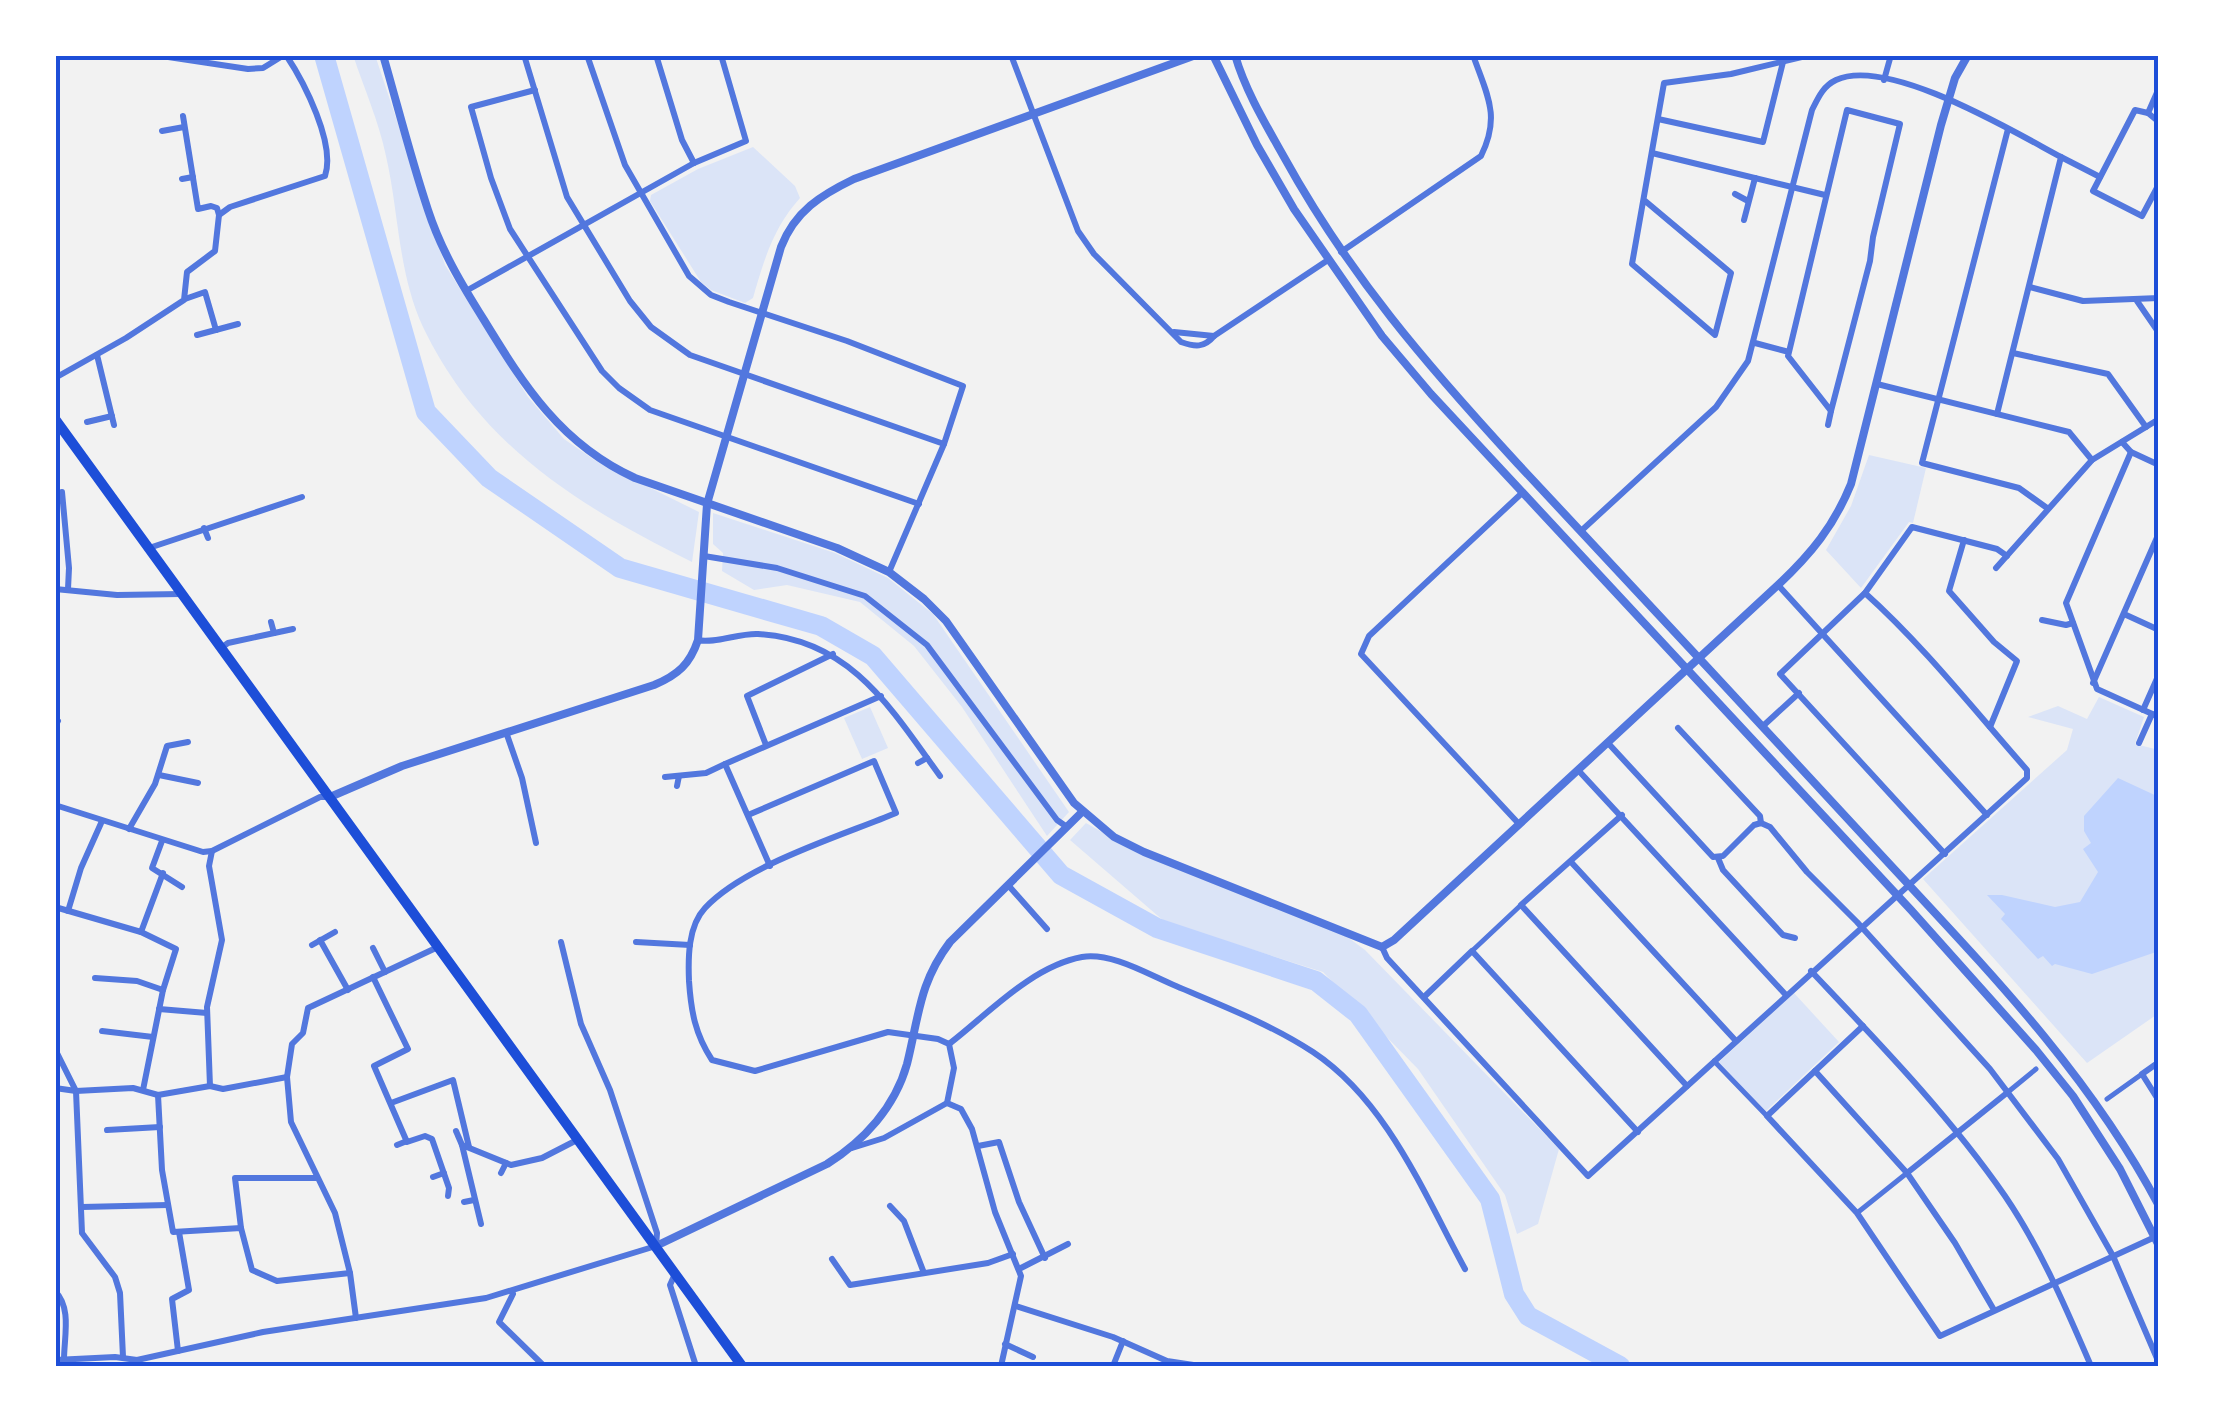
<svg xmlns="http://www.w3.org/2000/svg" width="2214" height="1421" viewBox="0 0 2214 1421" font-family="Figtree,sans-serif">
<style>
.green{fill:#dbe4f7}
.water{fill:#bfd3fe}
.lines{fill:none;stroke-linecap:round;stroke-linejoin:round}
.river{stroke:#bfd3fe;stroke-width:20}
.pedestrian{stroke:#5277de;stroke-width:5}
.minor{stroke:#5277de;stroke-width:6}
.tertiary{stroke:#5277de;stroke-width:8}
.trunk{stroke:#1d4ed8;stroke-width:10}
.neatline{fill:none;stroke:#1d4ed8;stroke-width:4}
</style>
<rect width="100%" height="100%" fill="#f2f2f2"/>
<g class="green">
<path d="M353,55H375L445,265L528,397L564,439L596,461L699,512L692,562C579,506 480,446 423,327C398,273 399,213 386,156C379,122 364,88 353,55Z"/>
<path d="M753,147L795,186L800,198C773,228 764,260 753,298L745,303L711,290L701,282L650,201L651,195L698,169Z"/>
<path d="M1869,455L1926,468L1913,523L1909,522L1861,588L1826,550L1851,506Z"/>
<path d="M713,513L835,553L888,578L933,614L1069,812L1047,836L962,707L914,646L860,602L787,585L754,590L722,571L723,553L713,544Z"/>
<path d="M2099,697L2144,717L2135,744L2159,750V1013L2087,1063L1923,879L2067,750L2073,729L2028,717L2058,706L2087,719Z"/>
<path d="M870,707L888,748L862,759L844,718Z"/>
<path d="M1086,823L1142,855L1346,936L1365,950L1559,1149L1538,1224L1517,1234L1505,1195L1418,1069L1323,972L1165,922L1070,840Z"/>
<path d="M1794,993L1839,1042L1766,1111L1718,1063Z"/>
</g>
<path class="water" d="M2118,778L2159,797V948L2156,952L2092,974L2055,964L2052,966L2043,956L2038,959L2001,919L2005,914L1987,895H2002L2055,907L2080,902L2098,872L2083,849L2091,843L2084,831V816Z"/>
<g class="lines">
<path class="river" d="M324,55L426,412L489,478L620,568L821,626L873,656L1061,875L1157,928L1316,981L1358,1014L1490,1199L1514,1294L1528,1316L1620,1366"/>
<g class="pedestrian">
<path d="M1472,951L1521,905"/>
<path d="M1714,1061L1767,1116"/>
<path d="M2008,1092L2036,1069"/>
<path d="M2107,1099L2142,1074"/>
<path d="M1857,1213L1907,1173"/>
</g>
<g class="minor">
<path d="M155,55L248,69L263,68L284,55"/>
<path d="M524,55L567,197L630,301L651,327L690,355L944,444"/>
<path d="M587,55L625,165L689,276L711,295L729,302L847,341L963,386L944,444L889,572"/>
<path d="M656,55L682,140L694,163"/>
<path d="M1011,55L1078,231L1094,254L1181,342C1195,347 1204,348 1214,336L1328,260"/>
<path d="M1884,80L1891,55"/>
<path d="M535,90L471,107L491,178L510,229L602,371L619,388L650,410L919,504"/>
<path d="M2148,113L2159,88"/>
<path d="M183,116L198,209L211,206L217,208L219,215"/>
<path d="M1658,119L1763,142L1783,62"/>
<path d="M2159,122L2148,113L2135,110L2093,191L2142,216L2159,184"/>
<path d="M2008,129L1922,463L2019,488L2047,508"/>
<path d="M162,131L184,127"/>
<path d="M1652,153L1825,195"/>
<path d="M2061,157L2100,177"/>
<path d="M182,179L193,177"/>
<path d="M1735,194L1748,201"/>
<path d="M1644,200L1731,273L1715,335L1632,264L1664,83L1731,74L1810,55"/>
<path d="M1744,220L1755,178"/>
<path d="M1341,252L1481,156C1501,116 1487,95 1473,55"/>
<path d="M2030,287L2083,301L2159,298"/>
<path d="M466,291L694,163L746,141L721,55"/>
<path d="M185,299L205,292L216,330"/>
<path d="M2137,301L2159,333"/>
<path d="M1174,332L1214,336"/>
<path d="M197,335L238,324"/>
<path d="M1755,343L1789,352L1847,110L1900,124L1873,237L1870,261L1831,411L1788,356L1789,352"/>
<path d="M2013,353L2108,374L2146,427"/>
<path d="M97,355L114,425"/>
<path d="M55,378L126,338L184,300L187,272L215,251L219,215L230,207L325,176C336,144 304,82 286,55"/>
<path d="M1877,384L2069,432L2092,460"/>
<path d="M87,422L112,416"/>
<path d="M1828,425L1831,411"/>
<path d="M2122,442L2131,452L2159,465"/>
<path d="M2131,452L2066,603L2097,689L2159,717"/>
<path d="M62,492L69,568L68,589"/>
<path d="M204,528L208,538"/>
<path d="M1581,531L1716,407L1748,361L1812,110C1818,98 1823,86 1836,80C1888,56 2014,132 2061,157L1997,414"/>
<path d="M1964,540L1949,591L1994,642L2017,661L1990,727"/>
<path d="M149,548L302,497"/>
<path d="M704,556L777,568L865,596L927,645L1057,820L1067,827"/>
<path d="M1996,568L2092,460L2159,419"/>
<path d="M1778,585L1987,815"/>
<path d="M55,589L117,595L181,594"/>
<path d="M2124,614L2159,630"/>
<path d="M2042,620L2066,625L2073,623"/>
<path d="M271,622L274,633"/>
<path d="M698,640C714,644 739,633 758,634C850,639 891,708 940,776"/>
<path d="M221,648L228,643L293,629"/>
<path d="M2093,683L2159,533"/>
<path d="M2143,710L2159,674"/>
<path d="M55,726L58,721"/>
<path d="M1763,726L1799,693"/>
<path d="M1678,728L1760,816L1761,823"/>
<path d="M506,732L522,778L536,843"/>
<path d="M1608,743L1713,857L1723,856L1754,825L1761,823L1770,827L1807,872L1857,922L1990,1069L2058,1159L2113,1256L2159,1363"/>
<path d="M2139,743L2152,714"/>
<path d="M766,745L747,696L833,654"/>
<path d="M918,763L927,758"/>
<path d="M1578,770L1785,994"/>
<path d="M159,775L198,783"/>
<path d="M665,777L706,773L725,764"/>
<path d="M677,786L679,776"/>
<path d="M55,805L203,852L212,851L320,797H328"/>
<path d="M748,815L874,761L896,813C841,836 745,865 705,908C688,926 688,958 689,981C691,1011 695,1034 712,1060L755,1071L888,1032L938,1039L949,1044L954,1068L947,1103L884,1138L852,1148"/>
<path d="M1622,815L1521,905L1687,1086"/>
<path d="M1519,824L1361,654L1369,636L1522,493"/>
<path d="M129,829L155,784L167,746L188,742"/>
<path d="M162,841L152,868L182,887"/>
<path d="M1945,854L1780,674L1865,593L1912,527L1997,549L2007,556"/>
<path d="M1718,858L1723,870L1783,935L1795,938"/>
<path d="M1571,862L1736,1041"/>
<path d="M770,866L725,764L881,696"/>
<path d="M1008,885L1047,929"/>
<path d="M55,907L141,932L176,949L163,990L143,1090"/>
<path d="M68,911L81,868L102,821"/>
<path d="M141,932L163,873"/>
<path d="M320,940L348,990"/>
<path d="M636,942L690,945"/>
<path d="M312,945L335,932"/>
<path d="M1382,947L1387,958L1588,1176L2027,778V770C1975,711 1923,645 1865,593"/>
<path d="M373,948L385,972"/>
<path d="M1811,971C1879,1043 1949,1115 2005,1196C2041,1249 2066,1308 2091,1366"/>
<path d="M373,977L408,1049L374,1066L407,1142L425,1136L432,1139L449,1188L448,1196"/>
<path d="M95,978L137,981L163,990"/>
<path d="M1424,997L1472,951L1638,1132"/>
<path d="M159,1009L207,1013"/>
<path d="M1863,1026L1767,1116L1857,1213L1940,1336L2155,1237"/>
<path d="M102,1031L153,1037"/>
<path d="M949,1044C988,1014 1032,966 1082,957C1112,952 1149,975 1176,986C1223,1006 1270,1024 1313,1052C1387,1101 1424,1194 1465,1269"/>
<path d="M55,1049L76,1091L82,1233L115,1277L120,1293L123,1357"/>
<path d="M2159,1062L2142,1074L2159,1101"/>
<path d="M1815,1071L1907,1173L1955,1243L1994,1310"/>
<path d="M210,1086L207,1007L222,940L209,866L212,851"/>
<path d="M55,1088L76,1091L133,1088L158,1095L210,1086L223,1089L287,1077"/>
<path d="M158,1095L162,1170L173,1232L241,1228L252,1270L277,1281L350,1273"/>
<path d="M391,1103L453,1080L469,1147"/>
<path d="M947,1103L961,1109L972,1129L995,1212L1021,1276L1001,1366"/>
<path d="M107,1130L160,1127"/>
<path d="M456,1131L462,1145"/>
<path d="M397,1145L407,1141"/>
<path d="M978,1146L999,1142L1019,1202L1045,1258"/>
<path d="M501,1173L506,1163"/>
<path d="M1907,1173L2008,1092"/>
<path d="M433,1177L444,1173"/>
<path d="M464,1202L474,1200"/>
<path d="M890,1206L904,1221L924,1273"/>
<path d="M82,1207L168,1205"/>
<path d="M481,1224L462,1145L511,1165L542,1158L577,1140"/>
<path d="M241,1228L235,1178H316"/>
<path d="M832,1259L850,1285L988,1263L1013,1254"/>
<path d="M1019,1269L1068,1244"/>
<path d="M675,1274L670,1285L696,1366"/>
<path d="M55,1291C72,1308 64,1337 64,1360"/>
<path d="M513,1294L499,1322L544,1366"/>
<path d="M1016,1306L1113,1337L1167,1361L1200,1366"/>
<path d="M356,1318L350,1273L335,1213L291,1122L287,1077L292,1044L303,1033L308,1008L438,947"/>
<path d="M1005,1344L1033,1357"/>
<path d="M178,1351L172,1299L189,1290L179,1232"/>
<path d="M55,1360L115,1357L137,1360L263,1332L486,1298L656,1246L657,1233L610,1090L581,1024L561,942"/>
<path d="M1113,1366L1123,1341"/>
</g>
<g class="tertiary">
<path d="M383,55C398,107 411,159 428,210C441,250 462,285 484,320C525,387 561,444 635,478L837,548L889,572L924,599L946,621L1074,803L1114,837L1144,852L1382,947L1394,940L1778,585C1811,554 1834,526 1851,484L1941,125L1955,78L1968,55"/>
<path d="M1213,55L1257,145L1294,209L1382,336L1431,394L1911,910L2036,1050L2073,1096L2120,1169L2159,1246"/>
<path d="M1235,55C1245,90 1266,125 1284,157C1349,275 1427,365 1517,463C1639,594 1762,725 1883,857C1984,966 2089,1073 2159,1206"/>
<path d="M330,797L402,766L654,685C678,675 690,664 698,640L707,504L781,247C795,211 821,195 854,179L1196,55"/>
<path d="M656,1246L827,1164C864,1141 895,1107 907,1064C919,1016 919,983 950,942L1082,812"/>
</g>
<path class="trunk" d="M55,419L742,1366"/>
</g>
<rect width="2214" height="1421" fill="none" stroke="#ffffff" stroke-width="115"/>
<rect x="58" y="58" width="2098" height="1306" class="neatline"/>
</svg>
